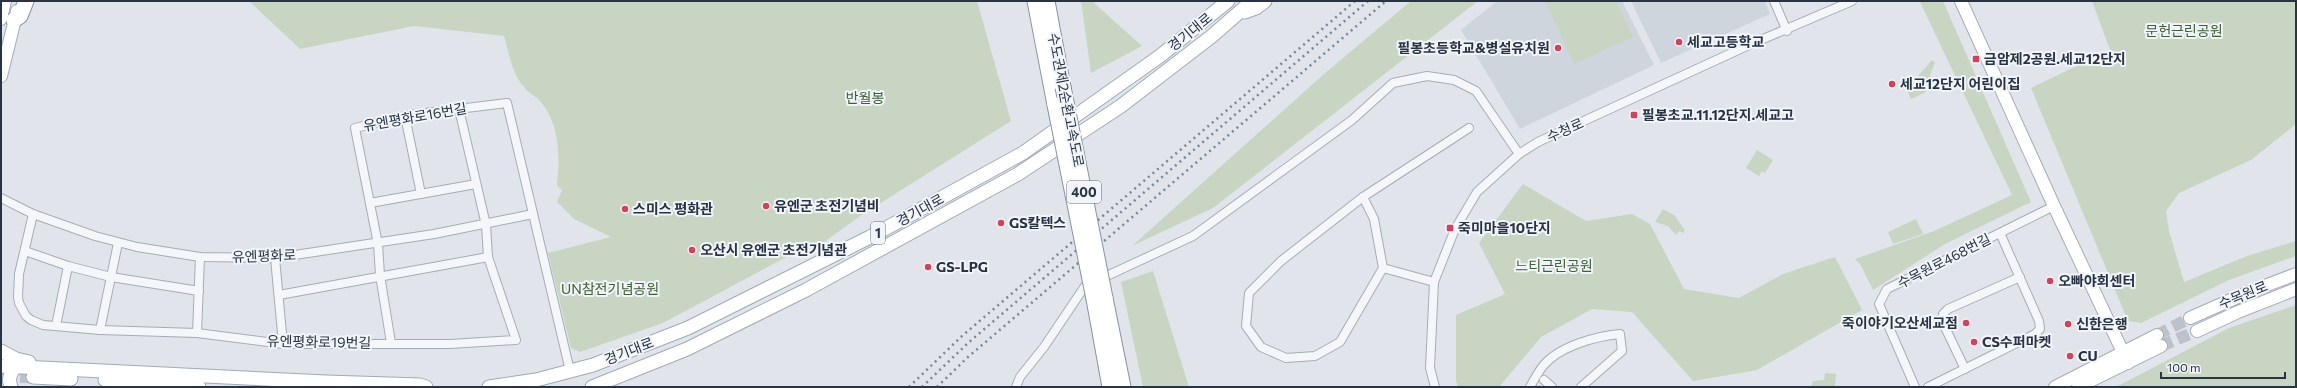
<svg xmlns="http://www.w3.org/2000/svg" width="2297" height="388" viewBox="0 0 2297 388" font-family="Commissioner,'Noto Sans KR',sans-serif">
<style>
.built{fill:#cfd5dd}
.green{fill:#c7d5c2}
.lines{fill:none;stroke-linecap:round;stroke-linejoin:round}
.secondary-tunnel{stroke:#bcc1ca;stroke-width:12;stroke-dasharray:12 6;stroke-linecap:butt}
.primary-tunnel{stroke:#bcc1ca;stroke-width:13;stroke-dasharray:13 6;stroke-linecap:butt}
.street-casing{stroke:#a6acb6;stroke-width:10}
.secondary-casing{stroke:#a6acb6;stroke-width:14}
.primary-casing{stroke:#a0aab7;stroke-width:15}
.highway-casing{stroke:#8893a2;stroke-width:17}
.street{stroke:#f4f6f9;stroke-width:8}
.secondary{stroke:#fff;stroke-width:12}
.primary{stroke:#fff;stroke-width:13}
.highway{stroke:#fff;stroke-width:15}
.rail{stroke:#7a8595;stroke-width:2.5;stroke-dasharray:2 4;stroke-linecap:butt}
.highway-bridge-casing{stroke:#8893a2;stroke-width:17;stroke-linecap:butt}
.highway-bridge{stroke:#fff;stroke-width:15}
.poi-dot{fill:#d73f5b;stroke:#f1f4f8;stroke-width:1.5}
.labels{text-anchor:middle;stroke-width:4;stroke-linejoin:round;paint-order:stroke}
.shield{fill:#f1f4f8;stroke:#646d7a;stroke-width:1}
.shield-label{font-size:13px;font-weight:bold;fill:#283344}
.park-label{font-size:14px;fill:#3e6035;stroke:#f1f4f8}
.street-label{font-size:14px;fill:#283344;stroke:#f1f4f8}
.poi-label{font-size:14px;font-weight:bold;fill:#283344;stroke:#f1f4f8;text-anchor:start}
</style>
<rect width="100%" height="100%" fill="#e1e5eb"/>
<g class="built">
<path d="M1497,1H1622L1654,65L1520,129L1461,30Z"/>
<path d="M1631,1H1765L1770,14L1661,63Z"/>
</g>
<g class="green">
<path d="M249,1H977L1011,121L860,216L823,243L807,246L663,323L580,352L571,348L548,253L611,237L574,219L557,202L562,190L557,185C560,157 560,124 540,101C536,96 528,93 524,87C512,75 509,52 504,36L414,26L300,49Z"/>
<path d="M1081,1H1095L1094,3L1142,46L1091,73Z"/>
<path d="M1411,1H1478L1213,208L1132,246L1324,74Z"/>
<path d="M1545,1H1616L1633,37L1574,64Z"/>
<path d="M1922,1H1943L2031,202L1945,244L1873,290L1860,264L1855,259L1934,231L2012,195L1920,2Z"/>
<path d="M2092,1H2296V124L2251,160L2179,193L2166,211L2169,231L2184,282L2247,256L2296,241V256L2229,280L2141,323L2128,321L2031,88L2110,50Z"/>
<path d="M1932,60L1935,62L1928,81L1935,84L1924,93L1911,99L1903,82L1918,76Z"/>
<path d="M1757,150L1773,160L1765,173L1762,171L1759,176L1746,168Z"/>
<path d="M1523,184L1586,221L1632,214L1650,224L1684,289L1739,298L1783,274L1835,257L1862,310L1757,370L1693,381L1632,312L1592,309L1541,337L1499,387H1458L1456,381V315L1505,294L1479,243Z"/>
<path d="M1663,209L1674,215L1685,230L1683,233L1679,231L1676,235L1668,226L1655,222Z"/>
<path d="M1916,219L1923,234L1893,244L1888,232Z"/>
<path d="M1153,271L1189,387H1143L1121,282Z"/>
<path d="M2296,305V387H2116L2229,328Z"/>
<path d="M1825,373L1836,374L1835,387H1811L1813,381L1824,380Z"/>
</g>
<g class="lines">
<g class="secondary-tunnel">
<path d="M2157,335L2190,318"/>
<path d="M2161,346L2197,331"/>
</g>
<path class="primary-tunnel" d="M1,375L33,377"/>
<g class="street-casing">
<g id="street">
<path d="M1774,1L1787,31"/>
<path d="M405,116L421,194"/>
<path d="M1363,197L1281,261L1249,293L1246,326L1261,347L1286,358L1315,356L1340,342L1383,268"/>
<path d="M1,198L33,214L95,236L137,247L200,257L275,258L434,234L533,214"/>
<path d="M370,203L476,184"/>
<path d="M33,214L19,274L18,297L19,303L26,316L31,320L43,325L100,330L197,333L283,344H450L516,340L488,257L486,225L459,109"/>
<path d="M25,251L68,266L111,277L199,291"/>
<path d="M275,258L283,344"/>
<path d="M1434,282L1383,268L1374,219L1363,197L1469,128"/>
<path d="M279,295L488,257"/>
<path d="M56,326L68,266"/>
<path d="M100,330L118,243"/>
<path d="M197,333L200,257"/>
<path d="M391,343L380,275L378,244L355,128L409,115L507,103L570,371"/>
<path d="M1965,369L1942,321L1943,314L1948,309L2020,277"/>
<path d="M1544,380L1552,387"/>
<path d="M1016,387L1020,377L1044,347L1085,286L1193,236L1352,120L1393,83L1427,76L1454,80L1476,91L1519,154"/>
<path d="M1435,387L1430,368L1434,282L1455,229L1477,192L1519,154L1538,142L1749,45L1852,1"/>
<path d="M1530,387C1534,380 1538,372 1543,366C1559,346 1597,336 1620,334L1622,351L1581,387"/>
<path d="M1915,387L1879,304L1887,289L2054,206"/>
<path d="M1928,387L2035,334L2040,329L2039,321L2000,233"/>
</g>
</g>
<g class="secondary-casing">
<g id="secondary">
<path d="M1961,1L2054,206L2128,363"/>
<path d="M1,19L5,1"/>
<path d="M1,76L17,11"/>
<path d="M2190,318L2249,292L2296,274"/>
<path d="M2197,331L2238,312L2296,289"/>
<path d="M2055,387L2157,335"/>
<path d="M2078,387L2161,346"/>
</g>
</g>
<g class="primary-casing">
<g id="primary">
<path d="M1245,12L1256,8L1265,1"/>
<path d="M1,351L16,359L29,362"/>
<path d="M1,366L326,382L420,385L426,387"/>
<path d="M33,377L71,379"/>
<path d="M105,380L199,387"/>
<path d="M11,387C8,379 10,374 15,367"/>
<path d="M489,387L536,380L593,365L688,328L870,237L1023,153L1160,56L1228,1"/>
<path d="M592,387L687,349L806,290L1018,174L1121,106L1212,36L1252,1"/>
</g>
</g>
<g class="highway-casing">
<g id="highway">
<path d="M1035,1L1055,105"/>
<path d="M1047,1L1063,87"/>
<path d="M14,20L20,16L26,1"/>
<path d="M1105,298L1123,387"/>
<path d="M1094,299L1110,387"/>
</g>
</g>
<use href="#street" class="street"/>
<use href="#secondary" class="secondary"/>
<use href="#primary" class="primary"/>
<use href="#highway" class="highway"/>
<g class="rail">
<path d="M909,387L962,336L1355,1"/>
<path d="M922,387L968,343L1368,1"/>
<path d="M937,387L968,357L1386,1"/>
</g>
<g class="highway-bridge-casing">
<g id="highway-bridge">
<path d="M1063,87L1105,298"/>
<path d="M1055,105L1094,299"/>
</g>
</g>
<use href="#highway-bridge" class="highway-bridge"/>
</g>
<g class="poi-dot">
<circle cx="1679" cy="42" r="4"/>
<circle cx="1558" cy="48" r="4"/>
<rect x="1972" y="55" width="8" height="8" rx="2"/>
<circle cx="1892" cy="84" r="4"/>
<rect x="1630" y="111" width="8" height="8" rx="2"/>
<circle cx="766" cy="206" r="4"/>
<circle cx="625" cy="209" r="4"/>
<circle cx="1001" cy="223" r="4"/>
<rect x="1446" y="224" width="8" height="8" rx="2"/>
<circle cx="692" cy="250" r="4"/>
<circle cx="928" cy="267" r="4"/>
<circle cx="2050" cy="281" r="4"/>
<circle cx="1966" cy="323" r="4"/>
<circle cx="2068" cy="324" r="4"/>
<circle cx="1974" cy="342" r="4"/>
<circle cx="2070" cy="356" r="4"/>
</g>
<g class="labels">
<g class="shield">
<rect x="1067" y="181" width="34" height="22" rx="3"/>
<rect x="871" y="222" width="14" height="22" rx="3"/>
</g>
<g class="shield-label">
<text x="1084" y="197">400</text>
<text x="878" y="238">1</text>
</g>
<g class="park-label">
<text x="2184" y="36">문헌근린공원</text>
<text x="865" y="103">반월봉</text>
<text x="1554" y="271">느티근린공원</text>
<text x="610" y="294">UN참전기념공원</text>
</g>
<g class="street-label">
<text transform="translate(1190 32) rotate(-39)" y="5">경기대로</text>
<text transform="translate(1066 100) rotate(79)" y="5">수도권제2순환고속도로</text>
<text transform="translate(415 117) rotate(-10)" y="5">유엔평화로16번길</text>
<text transform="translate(1565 130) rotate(-24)" y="5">수청로</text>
<text transform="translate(920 210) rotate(-29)" y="5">경기대로</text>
<text transform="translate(264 256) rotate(-2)" y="5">유엔평화로</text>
<text transform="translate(1944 261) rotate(-27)" y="5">수목원로468번길</text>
<text transform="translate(2243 295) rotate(-22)" y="5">수목원로</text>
<text transform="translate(319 342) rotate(1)" y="5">유엔평화로19번길</text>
<text transform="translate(629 351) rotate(-21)" y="5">경기대로</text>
</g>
<g class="poi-label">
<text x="1687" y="47">세교고등학교</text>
<text x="1550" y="53" text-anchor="end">필봉초등학교&amp;병설유치원</text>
<text x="1984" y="64">금암제2공원.세교12단지</text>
<text x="1900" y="89">세교12단지 어린이집</text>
<text x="1642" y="120">필봉초교.11.12단지.세교고</text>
<text x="774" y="211">유엔군 초전기념비</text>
<text x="633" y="214">스미스 평화관</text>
<text x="1009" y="228">GS칼텍스</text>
<text x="1458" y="233">죽미마을10단지</text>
<text x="700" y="255">오산시 유엔군 초전기념관</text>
<text x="936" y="272">GS-LPG</text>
<text x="2058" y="286">오빠야회센터</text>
<text x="1958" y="328" text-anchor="end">죽이야기오산세교점</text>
<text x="2076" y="329">신한은행</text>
<text x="1982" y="347">CS수퍼마켓</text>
<text x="2078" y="361">CU</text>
</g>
</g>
<rect width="2297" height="388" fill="none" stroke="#283344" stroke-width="4"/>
<path d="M2161 372v6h124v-6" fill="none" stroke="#283344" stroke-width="2"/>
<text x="2167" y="372" font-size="12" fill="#283344" stroke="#f1f4f8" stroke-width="3" paint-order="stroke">100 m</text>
</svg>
